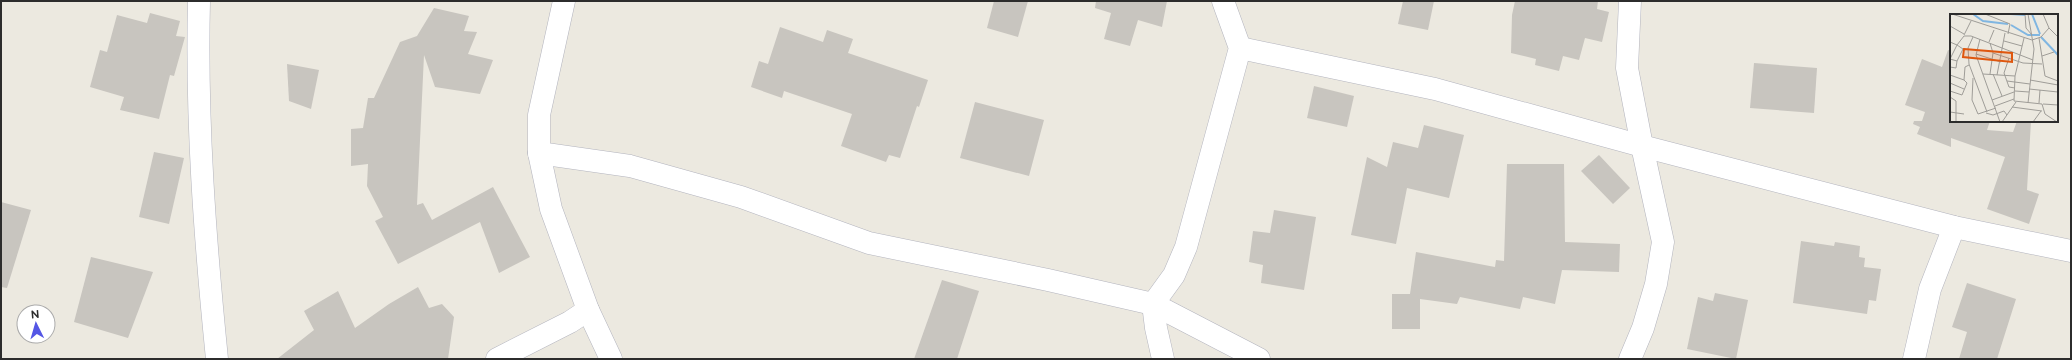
<svg xmlns="http://www.w3.org/2000/svg" width="2072" height="360" viewBox="0 0 2072 360" font-family="Raleway,sans-serif">
<style>
.building{fill:#c8c5bf}
.lines{fill:none;stroke-linecap:round;stroke-linejoin:round}
.minor-casing{stroke:#b3b4be;stroke-width:23}
.minor{stroke:#fff;stroke-width:22}
.inset-river{fill:none;stroke:#80b6e1;stroke-width:2}
.inset-road{fill:none;stroke:#9f9d98;stroke-width:1}
.view{fill:#df570e;fill-opacity:0.15;stroke:#df570e;stroke-width:2}
.inset-edge{fill:none;stroke:#2c2c2c;stroke-width:2}
</style>
<rect width="100%" height="100%" fill="#ece9e0"/>
<g class="building">
<path d="M994,1H1028L1018,37L987,28Z"/>
<path d="M1096,1H1167L1162,27L1138,20L1130,46L1104,39L1111,13L1095,8Z"/>
<path d="M1403,1H1434L1428,30L1398,24Z"/>
<path d="M1515,1H1598L1597,9L1609,12L1602,42L1585,38L1579,60L1563,56L1559,71L1535,65L1536,59L1511,53L1512,15Z"/>
<path d="M434,8L469,16L464,31L477,32L468,54L493,60L480,94L435,87L424,55L417,205L423,203L432,220L493,187L530,257L499,273L480,222L398,264L375,221L383,217L367,186L368,164L351,166V129L363,128L368,98H374L400,42L417,36Z"/>
<path d="M150,13L180,21L176,36L185,37L174,76L170,75L159,119L120,110L124,97L90,87L100,50L107,52L117,15L147,23Z"/>
<path d="M780,27L823,42L827,30L853,39L848,53L928,80L919,107L917,106L900,158L889,155L886,162L841,146L852,114L784,91L782,98L751,87L759,61L768,64Z"/>
<path d="M1948,50L1951,51V121H1990L1987,130L2013,132L2017,121H2031L2027,190L2039,194L2029,224L1987,209L2005,157L1951,138V147L1917,134L1920,127L1913,124L1914,121H1922L1925,112L1905,105L1922,59L1942,67Z"/>
<path d="M1754,63L1817,68L1814,113L1750,108Z"/>
<path d="M287,64L319,70L311,109L289,101Z"/>
<path d="M1314,86L1354,96L1347,127L1307,118Z"/>
<path d="M975,102L1044,120L1029,176L960,158Z"/>
<path d="M1424,125L1464,135L1449,198L1407,188L1396,244L1351,235L1367,157L1387,167L1393,142L1418,148Z"/>
<path d="M154,152L184,158L169,224L139,217Z"/>
<path d="M1599,155L1630,188L1613,204L1581,171Z"/>
<path d="M1507,164H1564L1565,242L1620,244L1619,272L1562,270L1555,304L1523,297L1520,309L1460,297L1457,304L1420,299V329H1392V294H1410L1416,252L1495,267L1496,260L1504,261Z"/>
<path d="M1,202L31,210L7,288L1,287Z"/>
<path d="M1274,210L1316,217L1304,290L1261,283L1263,265L1249,262L1253,231L1270,233Z"/>
<path d="M1801,241L1834,246L1835,242L1860,246L1859,257L1865,258L1864,267L1881,269L1876,301L1869,300L1867,314L1793,303Z"/>
<path d="M91,257L153,272L128,338L74,322Z"/>
<path d="M942,280L979,291L957,359H914Z"/>
<path d="M1967,283L2016,299L1997,359H1959L1967,332L1952,327Z"/>
<path d="M418,287L429,308L442,304L454,317L448,359H277L314,330L304,311L338,291L355,328L389,304Z"/>
<path d="M1715,293L1748,300L1736,359L1687,349L1698,297L1713,301Z"/>
</g>
<g class="lines">
<g class="minor-casing">
<g id="minor">
<path d="M199,1C196,121 205,240 217,359"/>
<path d="M564,1L539,115V153L551,209L588,310L611,359"/>
<path d="M1630,1L1627,68L1642,146L1663,242L1656,284L1643,328L1630,359"/>
<path d="M1240,48L1435,89L1642,146L1954,227L2071,251"/>
<path d="M539,153L630,166L741,197L869,243L1048,280L1153,304L1259,359"/>
<path d="M497,359L570,322L588,310"/>
<path d="M1163,359L1156,328L1153,304L1174,275L1186,247L1240,48L1223,1"/>
<path d="M1914,359L1930,289L1954,227"/>
</g>
</g>
<use href="#minor" class="minor"/>
</g>
<g transform="translate(1950 14)">
<rect width="108" height="108" fill="#ece9e0"/>
<path class="inset-river" d="M23,0L33,7L58,10M61,0L75,1M82,0L90,20M61,11L78,21H90M91,23L108,41"/>
<path class="inset-road" d="M2,0L82,26L91,23L99,14M35,0L60,10L58,20M75,0L76,14L82,21M93,0L99,14L108,23M0,12L14,20M14,21L21,7M23,23L18,34L19,50L37,98M74,24L65,62L64,87L92,90L95,100L107,108M89,24L95,62L108,67M30,25L26,41L50,108M54,27L72,32M0,28L7,31L14,22H21L83,46M39,28L44,16M7,31L13,35L7,47L0,45ZM43,39L73,49L92,50M26,40L51,48M92,42L104,38M59,44L54,59L59,73L65,74M0,53L6,54L7,47M33,60L65,62M40,60L43,39L40,29M43,60L52,82M0,61L14,66M47,61L55,19M23,64L22,86L28,100L46,94M80,66L108,71M57,67L80,70M0,69L14,75M79,75L108,78M0,77L12,81L17,69L14,66L15,53L19,51M65,77L79,78M0,83L6,87V108M42,86L64,78M78,89L84,35L78,0M89,89L90,76M93,90L108,91M45,92L64,85M62,93L92,97M0,98L14,100M36,99L43,101L54,97L57,101M52,108L66,88M83,108L91,97"/>
<path class="view" d="M14,35L62,39V48L13,43Z"/>
<rect width="108" height="108" class="inset-edge"/>
</g>
<rect width="2072" height="360" fill="none" stroke="#2c2c2c" stroke-width="4"/>
<g transform="translate(36 324) rotate(355)"><circle r="19" fill="#ffffff" stroke="#ababab"/>
<path d="M0-3L7 15L0 10L-7 15Z" fill="#5456e5"/>
<text y="-6" font-size="11" font-weight="bold" text-anchor="middle" fill="#2c2c2c">N</text>
</g>
</svg>
